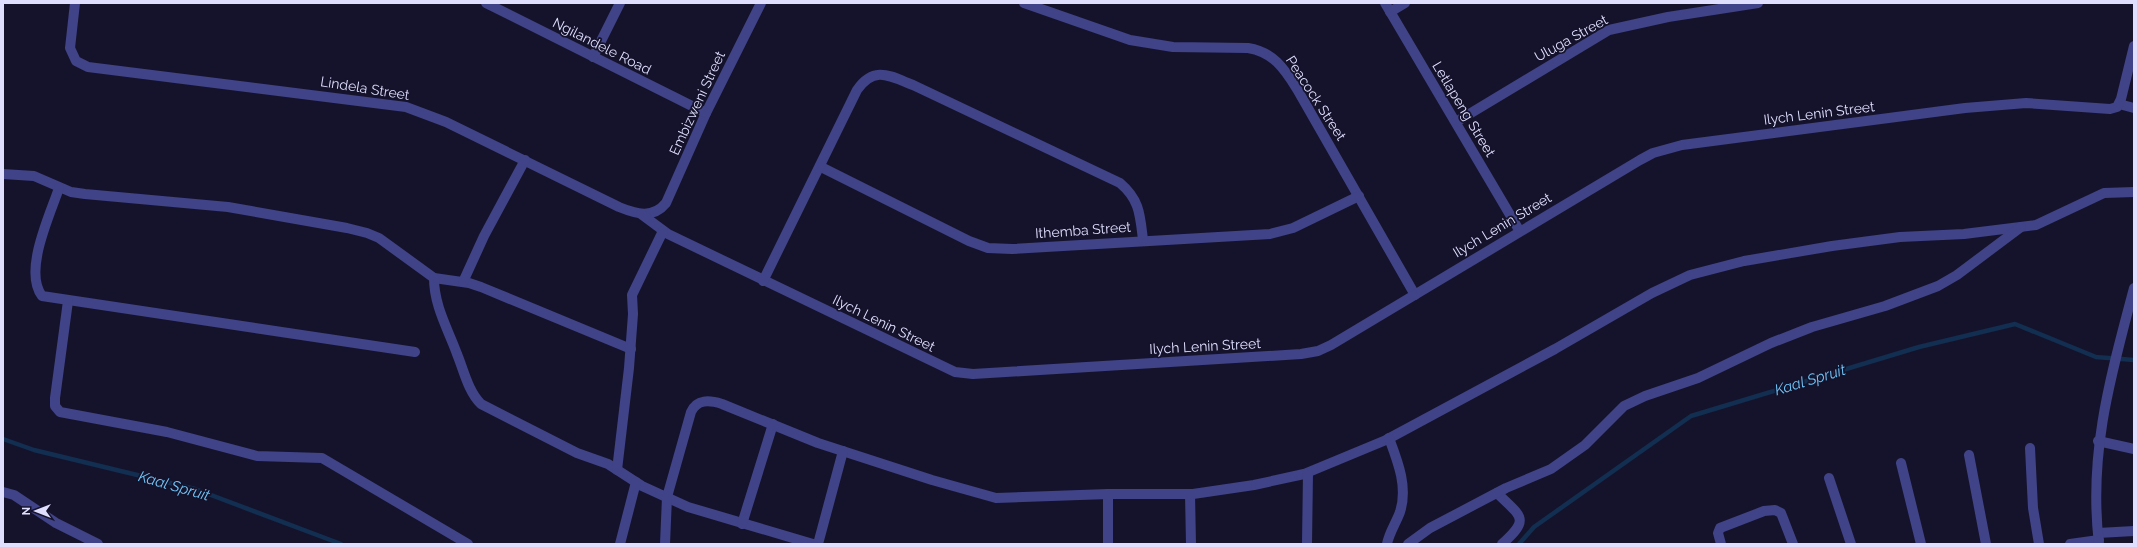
<svg xmlns="http://www.w3.org/2000/svg" width="2137" height="547" viewBox="0 0 2137 547" font-family="Raleway,sans-serif">
<style>
.lines{fill:none;stroke-linecap:round;stroke-linejoin:round}
.stream{stroke:#122e50;stroke-width:4.5}
.street{stroke:#404387;stroke-width:10}
.labels{text-anchor:middle;stroke-width:3.5;stroke-linejoin:round;paint-order:stroke}
.street-label{font-size:14px;fill:#dfdefd;stroke:#15132b}
.water-label{font-size:15px;font-style:italic;fill:#71c5f8;stroke:#15132b}
</style>
<rect width="100%" height="100%" fill="#15132b"/>
<g class="lines">
<g class="stream">
<path d="M3,439L34,450L195,489L341,544"/>
<path d="M1519,544L1534,527L1691,416L1919,347L2015,324L2096,357L2134,360"/>
</g>
<g class="street">
<path d="M75,3L70,48L76,61L88,67L406,107L446,122L619,207C636,214 653,219 666,203L706,113L761,3"/>
<path d="M486,3L706,113"/>
<path d="M1024,3L1130,40L1173,47L1248,48C1273,52 1284,68 1297,89L1415,295"/>
<path d="M1385,3L1519,230"/>
<path d="M1390,12L1405,3"/>
<path d="M593,57L620,3"/>
<path d="M2119,104L2134,108"/>
<path d="M1456,122L1609,30L1668,17L1758,3"/>
<path d="M821,167L969,241L988,248L1012,249L1270,234L1293,228L1359,196"/>
<path d="M3,174L34,176L71,192L85,194L228,207L347,228L367,233L379,238L434,278L469,283L481,287L631,349"/>
<path d="M59,188C50,215 23,271 42,296L415,352"/>
<path d="M641,214L668,234L955,372L973,374L1301,354L1318,351L1331,345L1640,160L1653,153L1682,145L1965,108L2026,103L2110,109L2117,107L2121,99L2134,46"/>
<path d="M434,278C434,306 448,329 457,354C464,371 468,391 481,404L577,453L608,464L642,486L688,507L813,544"/>
<path d="M763,281L857,90C874,65 890,76 913,85L1120,183C1140,200 1140,215 1143,240"/>
<path d="M463,282L484,236L525,160"/>
<path d="M68,301L55,398V406L60,412L167,432L257,456L322,458L468,544"/>
<path d="M2098,441L2134,449"/>
<path d="M2030,448L2033,508L2039,544"/>
<path d="M1969,455L1986,544"/>
<path d="M1901,463L1921,544"/>
<path d="M617,470L629,368L633,314L632,295L663,231"/>
<path d="M1829,478L1851,544"/>
<path d="M3,492L14,495L56,523L98,544"/>
<path d="M1497,493C1521,517 1531,518 1502,544"/>
<path d="M1108,494V544"/>
<path d="M1190,494L1191,544"/>
<path d="M742,524L773,424"/>
<path d="M2098,533L2134,531"/>
<path d="M620,544L636,482"/>
<path d="M665,544L667,497L691,412C697,399 709,400 722,404L818,443L932,480L996,498L1108,494H1193L1254,485L1304,474L1386,440L1555,349L1652,293L1690,275L1744,261L1832,246L1900,237L1964,234L2036,225L2104,193L2134,192"/>
<path d="M818,544L843,451"/>
<path d="M1307,544L1308,473"/>
<path d="M1387,544C1389,533 1396,523 1400,512C1408,487 1398,462 1389,438"/>
<path d="M1408,544L1430,528L1506,488L1551,469L1585,445L1624,406L1645,396L1698,378L1771,343L1812,327L1885,306L1938,286L1957,275L2021,227"/>
<path d="M1721,544L1718,533L1720,528L1764,511L1775,510L1781,513L1793,544"/>
<path d="M2070,544L2099,540"/>
<path d="M2099,544C2088,453 2111,375 2134,288"/>
</g>
</g>
<g class="labels">
<g class="street-label">
<text transform="translate(1571 38) rotate(-29)" y="5">Uluga Street</text>
<text transform="translate(602 46) rotate(27)" y="5">Ngilandele Road</text>
<text transform="translate(365 88) rotate(9)" y="5">Lindela Street</text>
<text transform="translate(1316 98) rotate(57)" y="5">Peacock Street</text>
<text transform="translate(697 103) rotate(-65)" y="5">Embizweni Street</text>
<text transform="translate(1464 109) rotate(59)" y="5">Letlapeng Street</text>
<text transform="translate(1819 113) rotate(-7)" y="5">Ilych Lenin Street</text>
<text transform="translate(1502 225) rotate(-31)" y="5">Ilych Lenin Street</text>
<text transform="translate(1083 230) rotate(-4)" y="5">Ithemba Street</text>
<text transform="translate(884 323) rotate(26)" y="5">Ilych Lenin Street</text>
<text transform="translate(1205 346) rotate(-3)" y="5">Ilych Lenin Street</text>
</g>
<g class="water-label">
<text transform="translate(1810 380) rotate(-17)" y="5">Kaal Spruit</text>
<text transform="translate(174 486) rotate(16)" y="5">Kaal Spruit</text>
</g>
</g>
<rect width="2137" height="547" fill="none" stroke="#dfdefd" stroke-width="8"/>
<g transform="translate(36 511) rotate(270)" stroke="#15132b" stroke-width="3" paint-order="stroke">
<path d="M0-3L7 15L0 10L-7 15Z" fill="#dfdefd"/>
<text y="-6" font-size="11" font-weight="bold" text-anchor="middle" fill="#dfdefd">N</text>
</g>
</svg>
